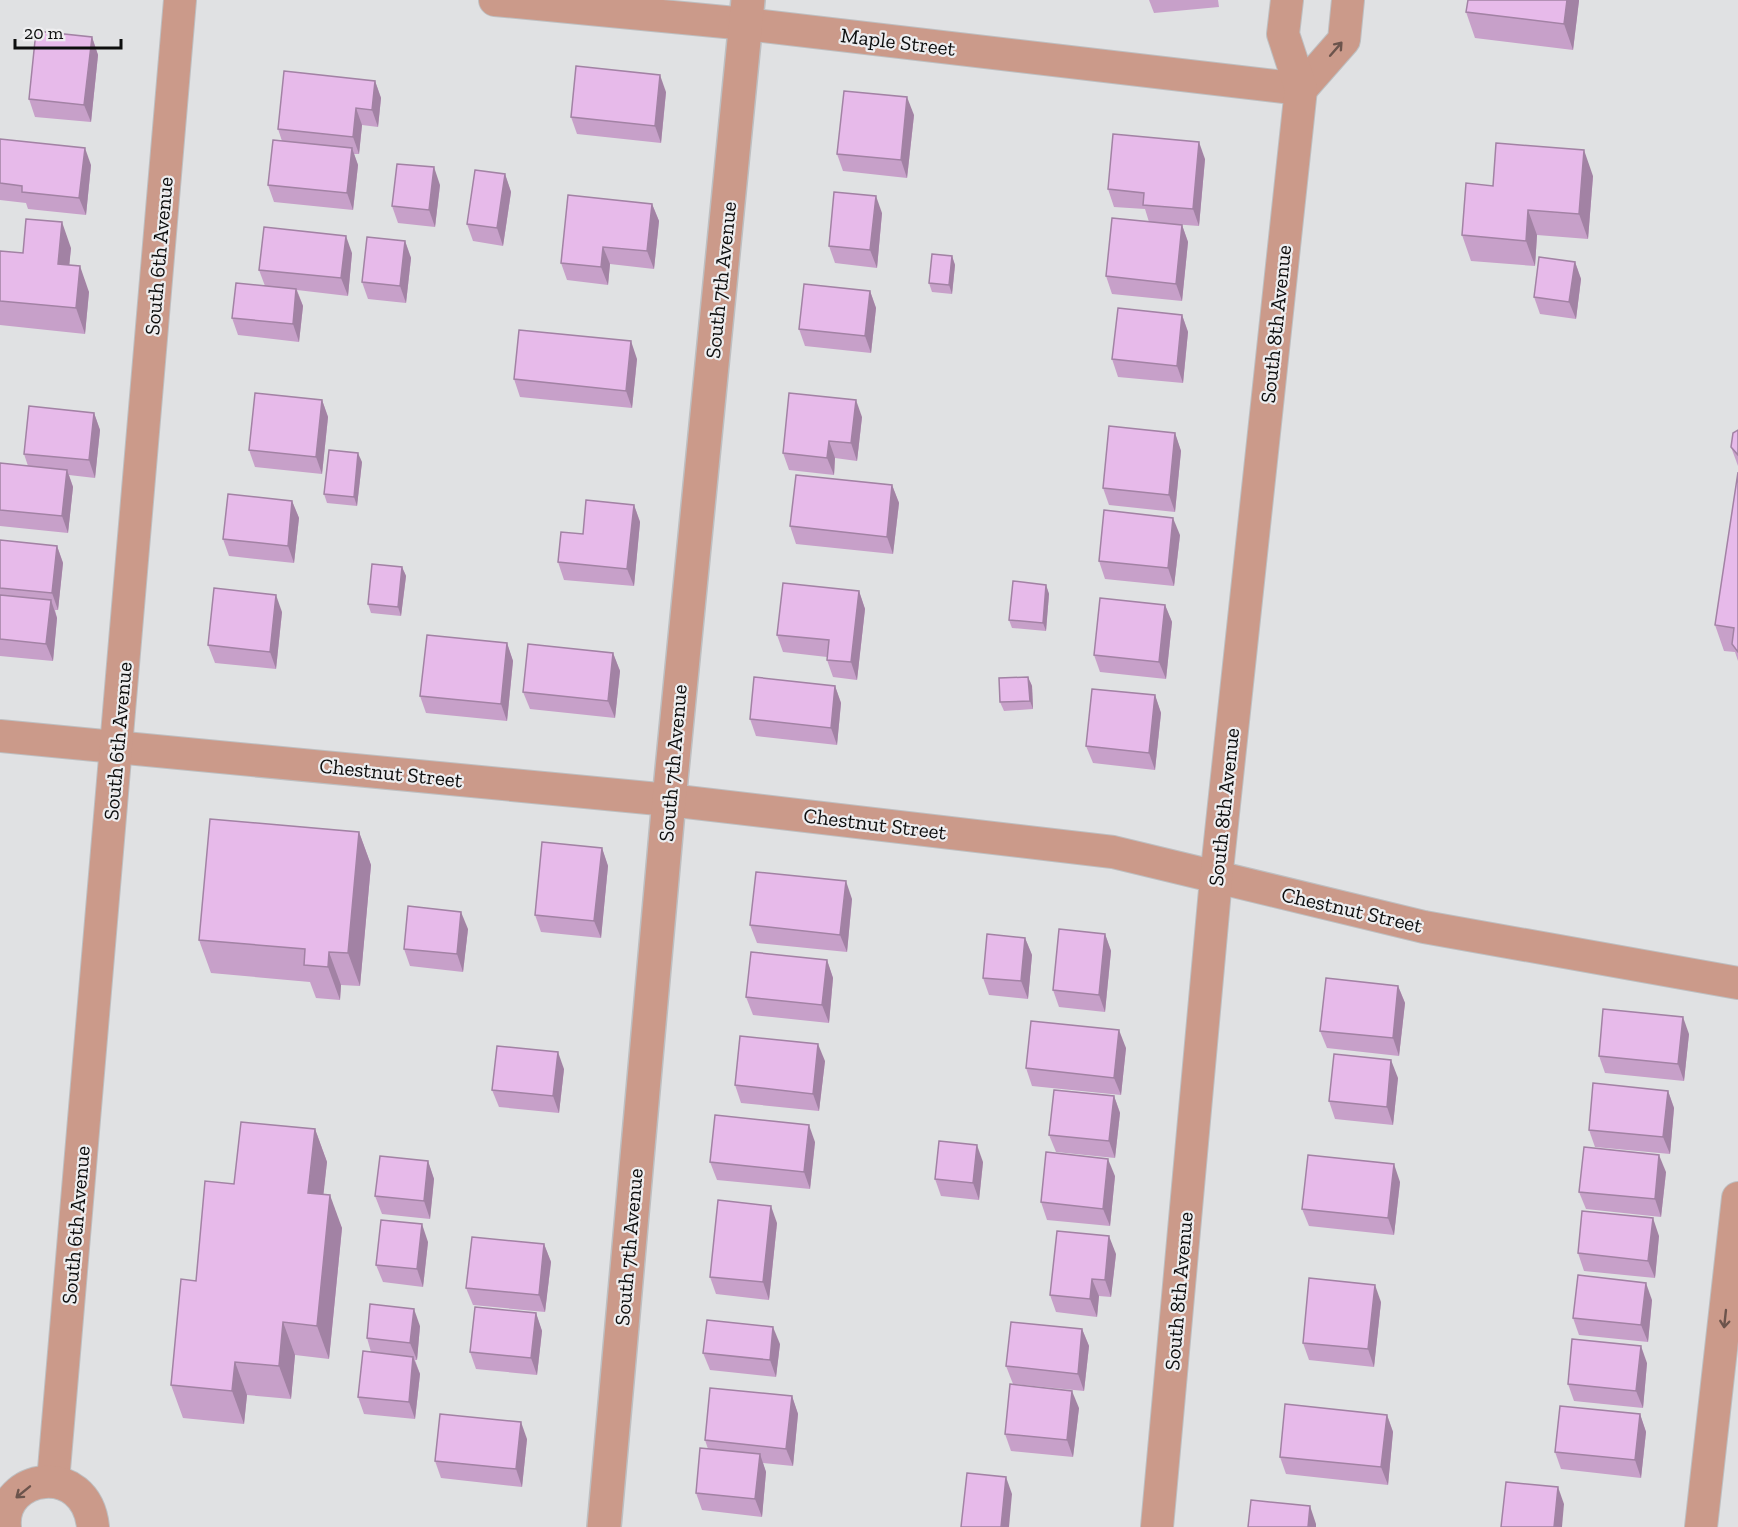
<svg xmlns="http://www.w3.org/2000/svg" width="1738" height="1527" viewBox="0 0 1738 1527" font-family="'Zilla Slab',serif">
<style>
.lines{fill:none;stroke-linecap:round;stroke-linejoin:round}
.minor-casing{stroke:#bebfc1;stroke-width:34}
.tertiary-casing{stroke:#bebfc1;stroke-width:36}
.minor{stroke:#cb9a8a;stroke-width:32}
.tertiary{stroke:#cb9a8a;stroke-width:33}
.wall{fill:#c7a0c9}
.shaded-wall{fill:#a282a4}
.building{fill:#e7baea;stroke:#a282a4;stroke-width:1.5}
.oneway{stroke:#6c544c}
.labels{text-anchor:middle;stroke-width:4.5;stroke-linejoin:round;paint-order:stroke}
.street-label{font-size:21px;fill:#0d0e0e;stroke:#eeeef0}
</style>
<rect width="100%" height="100%" fill="#e0e1e3"/>
<g class="lines">
<g class="minor-casing">
<g id="minor">
<path d="M495,0L746,24L1301,89"/>
<path d="M1301,89L1344,40L1348,0"/>
<path d="M0,736L669,800L1113,852L1424,927L1738,983"/>
<path d="M53,1481L180,0"/>
<path d="M5,1527C0,1474 86,1460 93,1527"/>
<path d="M1157,1527L1216,879L1301,89L1283,34L1287,0"/>
<path d="M1701,1527L1738,1198"/>
</g>
</g>
<g class="tertiary-casing">
<path id="tertiary" d="M604,1527L669,800L748,0"/>
</g>
<use href="#minor" class="minor"/>
<use href="#tertiary" class="tertiary"/>
</g>
<g class="wall">
<path d="M1149,0H1218L1219,7L1154,13Z"/>
<path d="M1468,0H1579L1573,50L1475,38L1466,12Z"/>
<path d="M92,37L98,55L91,122L35,117L29,99Z"/>
<path d="M375,81L381,98L378,127L362,125L359,154H354L358,165L353,210L274,202L268,185L282,141L278,129Z"/>
<path d="M666,92L661,143L577,134L571,117Z"/>
<path d="M914,115L907,178L843,171L837,154Z"/>
<path d="M0,139L91,165L86,215L28,209L26,203L0,200Z"/>
<path d="M1205,159L1199,226L1172,224L1182,225L1188,242L1182,301L1112,294L1106,276L1149,222L1145,209L1114,207L1108,189Z"/>
<path d="M505,174L511,192L503,246L473,241L467,224Z"/>
<path d="M1593,176L1588,239L1537,235L1535,266L1471,261L1462,235L1493,186Z"/>
<path d="M440,185L435,227L398,223L392,206Z"/>
<path d="M652,204L659,221L654,269L610,264L608,285L567,280L561,263Z"/>
<path d="M882,213L877,268L835,263L829,246Z"/>
<path d="M405,241L411,258L406,303L368,299L362,282Z"/>
<path d="M71,248L69,265L89,292L85,334L0,325V251L23,253Z"/>
<path d="M352,253L348,296L297,290L303,306L299,342L238,335L232,318L265,286L259,270Z"/>
<path d="M952,256L955,265L952,294L932,292L929,283Z"/>
<path d="M1575,262L1581,279L1576,319L1540,314L1534,297Z"/>
<path d="M870,291L876,308L871,353L805,346L799,329Z"/>
<path d="M1182,315L1188,332L1183,383L1118,377L1112,359Z"/>
<path d="M637,359L632,408L520,397L514,379Z"/>
<path d="M322,400L328,417L322,474L255,467L249,450Z"/>
<path d="M94,413L100,430L95,478L69,475L73,487L68,533L0,526V463L28,466L24,454Z"/>
<path d="M862,417L857,461L835,458L834,475L789,470L783,453Z"/>
<path d="M1738,430V466L1731,447Z"/>
<path d="M1175,433L1181,451L1175,512L1109,505L1103,488Z"/>
<path d="M362,462L357,506L327,503L324,494Z"/>
<path d="M1738,472V661L1735,652L1724,651L1715,625Z"/>
<path d="M892,485L899,503L893,554L796,544L790,526Z"/>
<path d="M292,501L299,518L294,563L229,556L223,539Z"/>
<path d="M634,505L640,522L634,586L564,580L558,562L583,534Z"/>
<path d="M1180,535L1174,586L1105,579L1099,561Z"/>
<path d="M0,540L57,546L63,563L58,610H55L57,618L53,661L0,656Z"/>
<path d="M402,567L406,576L401,616L371,613L368,604Z"/>
<path d="M1046,585L1049,594L1046,631L1012,628L1009,620Z"/>
<path d="M859,591L865,609L857,680L833,677L827,660V657L783,652L777,635Z"/>
<path d="M1165,605L1172,622L1166,679L1100,672L1094,655Z"/>
<path d="M282,612L276,669L215,663L208,645Z"/>
<path d="M507,643L513,661L507,721L426,713L420,696Z"/>
<path d="M613,653L620,671L615,718L530,709L523,692Z"/>
<path d="M1028,677L1032,686L1033,709L1004,711L1000,702Z"/>
<path d="M835,686L841,703L837,745L756,736L750,719Z"/>
<path d="M1155,695L1161,713L1155,770L1093,763L1086,746Z"/>
<path d="M359,832L371,865L360,986L341,985L340,1000L316,998L310,982L211,973L199,940Z"/>
<path d="M602,848L608,866L601,938L541,932L535,915Z"/>
<path d="M852,899L847,952L757,943L750,925Z"/>
<path d="M468,929L463,972L410,966L404,949Z"/>
<path d="M1105,934L1111,951L1105,1012L1059,1007L1053,990Z"/>
<path d="M1025,938L1032,955L1028,999L989,995L983,978Z"/>
<path d="M827,960L833,978L829,1023L753,1015L746,997Z"/>
<path d="M1398,986L1405,1003L1399,1056L1327,1048L1320,1031Z"/>
<path d="M1689,1034L1684,1081L1605,1073L1599,1056Z"/>
<path d="M1126,1048L1121,1095L1032,1086L1026,1068Z"/>
<path d="M825,1061L819,1111L741,1103L735,1085Z"/>
<path d="M564,1069L559,1113L499,1107L492,1090Z"/>
<path d="M1398,1078L1393,1125L1335,1119L1329,1101Z"/>
<path d="M1668,1091L1674,1108L1670,1154L1595,1147L1589,1130Z"/>
<path d="M1114,1096L1120,1113L1115,1158L1056,1152L1049,1135Z"/>
<path d="M315,1129L327,1162L323,1194L342,1228L329,1359L295,1355L291,1399L247,1395L244,1424L183,1418L171,1385L196,1281L234,1184Z"/>
<path d="M815,1142L810,1189L717,1180L710,1162Z"/>
<path d="M428,1161L434,1179L430,1219L382,1214L375,1196Z"/>
<path d="M983,1162L979,1200L941,1196L935,1179Z"/>
<path d="M1666,1172L1661,1217L1586,1209L1579,1192Z"/>
<path d="M1115,1176L1110,1226L1047,1220L1041,1202Z"/>
<path d="M1400,1182L1394,1235L1309,1226L1302,1209Z"/>
<path d="M777,1223L769,1300L716,1294L710,1277Z"/>
<path d="M1659,1236L1655,1278L1584,1271L1578,1253Z"/>
<path d="M428,1242L423,1287L383,1282L376,1265Z"/>
<path d="M544,1244L551,1262L545,1312L473,1305L466,1288Z"/>
<path d="M1116,1254L1111,1297L1099,1296L1097,1317L1056,1312L1050,1295Z"/>
<path d="M1652,1300L1648,1342L1579,1335L1573,1318Z"/>
<path d="M1381,1302L1374,1367L1309,1360L1303,1343Z"/>
<path d="M536,1313L542,1331L537,1375L476,1369L470,1352Z"/>
<path d="M420,1326L417,1360H415L420,1374L415,1419L364,1414L358,1397L371,1352L367,1338Z"/>
<path d="M1082,1329L1089,1346L1084,1391L1013,1384L1006,1366Z"/>
<path d="M780,1344L776,1377L710,1370L703,1353Z"/>
<path d="M1647,1363L1643,1408L1574,1401L1568,1384Z"/>
<path d="M792,1396L798,1414L793,1466L763,1463L766,1472L762,1517L702,1510L696,1493L708,1449L705,1440Z"/>
<path d="M1079,1408L1073,1457L1011,1451L1005,1434Z"/>
<path d="M1640,1414L1646,1432L1641,1478L1561,1469L1555,1452Z"/>
<path d="M1387,1415L1393,1432L1388,1485L1286,1474L1280,1457Z"/>
<path d="M527,1439L522,1487L441,1478L435,1461Z"/>
</g>
<g class="shaded-wall">
<path d="M1567,0H1579V1L1573,50L1564,24Z"/>
<path d="M92,37L98,55L91,122L84,105Z"/>
<path d="M660,75L666,92L661,143L655,126Z"/>
<path d="M375,81L381,98L378,127L372,110Z"/>
<path d="M907,97L914,115L907,178L901,160Z"/>
<path d="M356,108L362,125L359,154L353,137Z"/>
<path d="M1199,142L1205,159L1199,226L1193,209Z"/>
<path d="M85,148L91,165L86,215L79,198Z"/>
<path d="M352,148L358,165L353,210L347,193Z"/>
<path d="M1584,150L1593,176L1588,239L1579,214Z"/>
<path d="M434,167L440,185L435,227L429,210Z"/>
<path d="M505,174L511,192L503,246L497,228Z"/>
<path d="M876,196L882,213L877,268L870,250Z"/>
<path d="M652,204L659,221L654,269L647,251Z"/>
<path d="M1528,210L1537,235L1535,266L1526,241Z"/>
<path d="M62,222L71,248L67,289L58,264Z"/>
<path d="M1182,225L1188,242L1182,301L1176,284Z"/>
<path d="M346,236L352,253L348,296L341,278Z"/>
<path d="M405,241L411,258L406,303L400,286Z"/>
<path d="M603,247L610,264L608,285L601,267Z"/>
<path d="M952,256L955,265L952,294L949,285Z"/>
<path d="M1575,262L1581,279L1576,319L1569,302Z"/>
<path d="M80,266L89,292L85,334L76,308Z"/>
<path d="M296,289L303,306L299,342L293,324Z"/>
<path d="M870,291L876,308L871,353L865,336Z"/>
<path d="M1182,315L1188,332L1183,383L1177,366Z"/>
<path d="M631,341L637,359L632,408L626,391Z"/>
<path d="M322,400L328,417L322,474L316,457Z"/>
<path d="M856,400L862,417L857,461L851,443Z"/>
<path d="M94,413L100,430L95,478L89,460Z"/>
<path d="M1175,433L1181,451L1175,512L1169,495Z"/>
<path d="M829,441L835,458L834,475L827,458Z"/>
<path d="M358,453L362,462L357,506L354,497Z"/>
<path d="M67,470L73,487L68,533L62,516Z"/>
<path d="M892,485L899,503L893,554L887,537Z"/>
<path d="M292,501L299,518L294,563L288,546Z"/>
<path d="M634,505L640,522L634,586L627,569Z"/>
<path d="M1173,518L1180,535L1174,586L1168,568Z"/>
<path d="M57,546L63,563L58,610L52,593Z"/>
<path d="M402,567L406,576L401,616L398,607Z"/>
<path d="M1046,585L1049,594L1046,631L1043,623Z"/>
<path d="M859,591L865,609L857,680L851,662Z"/>
<path d="M276,595L282,612L276,669L270,652Z"/>
<path d="M51,600L57,618L53,661L46,644Z"/>
<path d="M1165,605L1172,622L1166,679L1159,662Z"/>
<path d="M507,643L513,661L507,721L501,704Z"/>
<path d="M613,653L620,671L615,718L608,701Z"/>
<path d="M1028,677L1032,686L1033,709L1030,701Z"/>
<path d="M835,686L841,703L837,745L831,728Z"/>
<path d="M1155,695L1161,713L1155,770L1149,753Z"/>
<path d="M359,832L371,865L360,986L348,953Z"/>
<path d="M602,848L608,866L601,938L594,921Z"/>
<path d="M846,881L852,899L847,952L840,935Z"/>
<path d="M461,912L468,929L463,972L457,954Z"/>
<path d="M1105,934L1111,951L1105,1012L1099,995Z"/>
<path d="M1025,938L1032,955L1028,999L1021,981Z"/>
<path d="M329,952L341,985L340,1000L328,967Z"/>
<path d="M827,960L833,978L829,1023L822,1005Z"/>
<path d="M1398,986L1405,1003L1399,1056L1393,1038Z"/>
<path d="M1683,1017L1689,1034L1684,1081L1678,1064Z"/>
<path d="M1119,1030L1126,1048L1121,1095L1114,1078Z"/>
<path d="M818,1044L825,1061L819,1111L813,1094Z"/>
<path d="M558,1052L564,1069L559,1113L553,1096Z"/>
<path d="M1391,1060L1398,1078L1393,1125L1387,1107Z"/>
<path d="M1668,1091L1674,1108L1670,1154L1663,1137Z"/>
<path d="M1114,1096L1120,1113L1115,1158L1109,1141Z"/>
<path d="M809,1125L815,1142L810,1189L804,1172Z"/>
<path d="M315,1129L327,1162L320,1226L308,1193Z"/>
<path d="M977,1145L983,1162L979,1200L973,1183Z"/>
<path d="M1659,1155L1666,1172L1661,1217L1655,1199Z"/>
<path d="M1108,1159L1115,1176L1110,1226L1103,1209Z"/>
<path d="M428,1161L434,1179L430,1219L424,1201Z"/>
<path d="M1394,1164L1400,1182L1394,1235L1388,1218Z"/>
<path d="M330,1195L342,1228L329,1359L317,1326Z"/>
<path d="M771,1206L777,1223L769,1300L763,1282Z"/>
<path d="M1653,1218L1659,1236L1655,1278L1648,1261Z"/>
<path d="M422,1224L428,1242L423,1287L417,1269Z"/>
<path d="M1109,1236L1116,1254L1111,1297L1105,1280Z"/>
<path d="M544,1244L551,1262L545,1312L539,1295Z"/>
<path d="M1092,1279L1099,1296L1097,1317L1090,1299Z"/>
<path d="M1646,1283L1652,1300L1648,1342L1641,1325Z"/>
<path d="M1375,1285L1381,1302L1374,1367L1368,1349Z"/>
<path d="M414,1309L420,1326L417,1360L410,1343Z"/>
<path d="M536,1313L542,1331L537,1375L531,1358Z"/>
<path d="M283,1322L295,1355L291,1399L279,1366Z"/>
<path d="M773,1327L780,1344L776,1377L770,1360Z"/>
<path d="M1082,1329L1089,1346L1084,1391L1078,1374Z"/>
<path d="M1641,1346L1647,1363L1643,1408L1636,1391Z"/>
<path d="M413,1357L420,1374L415,1419L409,1402Z"/>
<path d="M235,1362L247,1395L244,1424L232,1391Z"/>
<path d="M1072,1391L1079,1408L1073,1457L1067,1440Z"/>
<path d="M792,1396L798,1414L793,1466L786,1449Z"/>
<path d="M1640,1414L1646,1432L1641,1478L1635,1460Z"/>
<path d="M1387,1415L1393,1432L1388,1485L1381,1467Z"/>
<path d="M521,1422L527,1439L522,1487L516,1469Z"/>
<path d="M760,1454L766,1472L762,1517L755,1499Z"/>
<path d="M1006,1477L1012,1494L1009,1527H1001Z"/>
<path d="M1558,1487L1564,1504L1562,1527H1554Z"/>
<path d="M1310,1506L1316,1524V1527H1308Z"/>
</g>
<g class="building">
<path d="M1468,0H1567L1564,24L1466,12Z"/>
<path d="M36,31L92,37L84,105L29,99Z"/>
<path d="M576,66L660,75L655,126L571,117Z"/>
<path d="M284,71L375,81L372,110L356,108L353,137L278,129Z"/>
<path d="M844,91L907,97L901,160L837,154Z"/>
<path d="M1113,134L1199,142L1193,209L1143,205L1144,193L1108,189Z"/>
<path d="M0,139L85,148L79,198L22,192V186L0,183Z"/>
<path d="M273,140L352,148L347,193L268,185Z"/>
<path d="M1496,143L1584,150L1579,214L1528,210L1526,241L1462,235L1466,183L1493,186Z"/>
<path d="M397,164L434,167L429,210L392,206Z"/>
<path d="M475,170L505,174L497,228L467,224Z"/>
<path d="M834,192L876,196L870,250L829,246Z"/>
<path d="M568,195L652,204L647,251L603,247L601,267L561,263Z"/>
<path d="M1112,218L1182,225L1176,284L1106,276Z"/>
<path d="M26,219L62,222L58,264L80,266L76,308L0,301V251L23,253Z"/>
<path d="M264,227L346,236L341,278L259,270Z"/>
<path d="M367,237L405,241L400,286L362,282Z"/>
<path d="M932,254L952,256L949,285L929,283Z"/>
<path d="M1539,257L1575,262L1569,302L1534,297Z"/>
<path d="M236,283L296,289L293,324L232,318Z"/>
<path d="M804,284L870,291L865,336L799,329Z"/>
<path d="M1118,308L1182,315L1177,366L1112,359Z"/>
<path d="M519,330L631,341L626,391L514,379Z"/>
<path d="M255,393L322,400L316,457L249,450Z"/>
<path d="M789,393L856,400L851,443L829,441L827,458L783,453Z"/>
<path d="M29,406L94,413L89,460L24,454Z"/>
<path d="M1109,426L1175,433L1169,495L1103,488Z"/>
<path d="M1738,430V455L1731,447L1733,433Z"/>
<path d="M329,450L358,453L354,497L324,494Z"/>
<path d="M0,463L67,470L62,516L0,510Z"/>
<path d="M1738,472V652L1732,644L1734,628L1715,625Z"/>
<path d="M796,475L892,485L887,537L790,526Z"/>
<path d="M228,494L292,501L288,546L223,539Z"/>
<path d="M586,500L634,505L627,569L558,562L561,532L583,534Z"/>
<path d="M1104,510L1173,518L1168,568L1099,561Z"/>
<path d="M0,540L57,546L52,593L0,588Z"/>
<path d="M372,564L402,567L398,607L368,604Z"/>
<path d="M1013,581L1046,585L1043,623L1009,620Z"/>
<path d="M783,583L859,591L851,662L827,660L829,640L777,635Z"/>
<path d="M214,588L276,595L270,652L208,645Z"/>
<path d="M0,595L51,600L46,644L0,639Z"/>
<path d="M1100,598L1165,605L1159,662L1094,655Z"/>
<path d="M427,635L507,643L501,704L420,696Z"/>
<path d="M528,644L613,653L608,701L523,692Z"/>
<path d="M754,677L835,686L831,728L750,719Z"/>
<path d="M1028,677L1030,701L1000,702L999,678Z"/>
<path d="M1092,689L1155,695L1149,753L1086,746Z"/>
<path d="M210,819L359,832L348,953L329,952L328,967L304,965L305,949L199,940Z"/>
<path d="M542,842L602,848L594,921L535,915Z"/>
<path d="M756,872L846,881L840,935L750,925Z"/>
<path d="M408,906L461,912L457,954L404,949Z"/>
<path d="M1059,929L1105,934L1099,995L1053,990Z"/>
<path d="M987,934L1025,938L1021,981L983,978Z"/>
<path d="M751,952L827,960L822,1005L746,997Z"/>
<path d="M1326,978L1398,986L1393,1038L1320,1031Z"/>
<path d="M1603,1009L1683,1017L1678,1064L1599,1056Z"/>
<path d="M1031,1021L1119,1030L1114,1078L1026,1068Z"/>
<path d="M740,1036L818,1044L813,1094L735,1085Z"/>
<path d="M497,1046L558,1052L553,1096L492,1090Z"/>
<path d="M1334,1054L1391,1060L1387,1107L1329,1101Z"/>
<path d="M1593,1083L1668,1091L1663,1137L1589,1130Z"/>
<path d="M1054,1090L1114,1096L1109,1141L1049,1135Z"/>
<path d="M715,1115L809,1125L804,1172L710,1162Z"/>
<path d="M241,1122L315,1129L308,1193L330,1195L317,1326L283,1322L279,1366L235,1362L232,1391L171,1385L181,1279L196,1281L205,1181L234,1184Z"/>
<path d="M939,1141L977,1145L973,1183L935,1179Z"/>
<path d="M1584,1147L1659,1155L1655,1199L1579,1192Z"/>
<path d="M1046,1152L1108,1159L1103,1209L1041,1202Z"/>
<path d="M1308,1155L1394,1164L1388,1218L1302,1209Z"/>
<path d="M380,1156L428,1161L424,1201L375,1196Z"/>
<path d="M718,1200L771,1206L763,1282L710,1277Z"/>
<path d="M1582,1211L1653,1218L1648,1261L1578,1253Z"/>
<path d="M381,1220L422,1224L417,1269L376,1265Z"/>
<path d="M1057,1231L1109,1236L1105,1280L1092,1279L1090,1299L1050,1295Z"/>
<path d="M472,1237L544,1244L539,1295L466,1288Z"/>
<path d="M1578,1275L1646,1283L1641,1325L1573,1318Z"/>
<path d="M1309,1278L1375,1285L1368,1349L1303,1343Z"/>
<path d="M370,1304L414,1309L410,1343L367,1338Z"/>
<path d="M475,1307L536,1313L531,1358L470,1352Z"/>
<path d="M707,1320L773,1327L770,1360L703,1353Z"/>
<path d="M1011,1322L1082,1329L1078,1374L1006,1366Z"/>
<path d="M1572,1339L1641,1346L1636,1391L1568,1384Z"/>
<path d="M363,1351L413,1357L409,1402L358,1397Z"/>
<path d="M1010,1384L1072,1391L1067,1440L1005,1434Z"/>
<path d="M710,1388L792,1396L786,1449L705,1440Z"/>
<path d="M1285,1404L1387,1415L1381,1467L1280,1457Z"/>
<path d="M1560,1406L1640,1414L1635,1460L1555,1452Z"/>
<path d="M440,1414L521,1422L516,1469L435,1461Z"/>
<path d="M700,1448L760,1454L755,1499L696,1493Z"/>
<path d="M967,1473L1006,1477L1001,1527H961Z"/>
<path d="M1506,1482L1558,1487L1554,1527H1501Z"/>
<path d="M1251,1500L1310,1506L1308,1527H1248Z"/>
</g>
<defs><path id="oneway-shaft" d="M-6 0H5M1.5-3L5.5 0L1.5 3" fill="none" stroke-width="1.6" stroke-linecap="round" stroke-linejoin="round" transform="scale(1.5)"/></defs>
<g class="oneway">
<use href="#oneway-shaft" transform="translate(1336 49) rotate(-49)"/>
<use href="#oneway-shaft" transform="translate(1725 1319) rotate(96)"/>
<use href="#oneway-shaft" transform="translate(23 1492) rotate(141)"/>
</g>
<g class="labels">
<g class="street-label">
<text transform="translate(898 42) rotate(7)" y="7">Maple Street</text>
<text transform="translate(159 256) rotate(-85)" y="7">South 6th Avenue</text>
<text transform="translate(721 280) rotate(-84)" y="7">South 7th Avenue</text>
<text transform="translate(1276 324) rotate(-84)" y="7">South 8th Avenue</text>
<text transform="translate(118 741) rotate(-85)" y="7">South 6th Avenue</text>
<text transform="translate(673 763) rotate(-85)" y="7">South 7th Avenue</text>
<text transform="translate(391 773) rotate(6)" y="7">Chestnut Street</text>
<text transform="translate(1224 807) rotate(-84)" y="7">South 8th Avenue</text>
<text transform="translate(875 824) rotate(7)" y="7">Chestnut Street</text>
<text transform="translate(1352 910) rotate(13)" y="7">Chestnut Street</text>
<text transform="translate(76 1225) rotate(-85)" y="7">South 6th Avenue</text>
<text transform="translate(629 1247) rotate(-85)" y="7">South 7th Avenue</text>
<text transform="translate(1179 1291) rotate(-85)" y="7">South 8th Avenue</text>
</g>
</g>
<path d="M15 39v9h106v-9" fill="none" stroke="#0d0e0e" stroke-width="3"/>
<text x="24" y="39" font-size="18" fill="#0d0e0e" stroke="#eeeef0" stroke-width="4.5" paint-order="stroke">20 m</text>
</svg>
